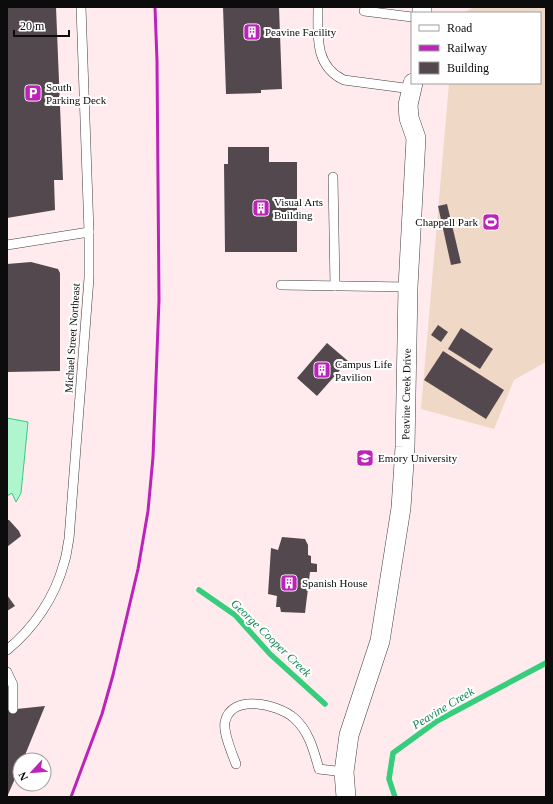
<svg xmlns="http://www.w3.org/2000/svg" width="553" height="804" viewBox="0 0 553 804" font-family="'Times New Roman',serif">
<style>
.pitch{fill:#f0d8c7}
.water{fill:#aff6cf;stroke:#36cd7d}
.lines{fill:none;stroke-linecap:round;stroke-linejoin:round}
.stream{stroke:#36cd7d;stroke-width:5.5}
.building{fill:#54484f}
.lane-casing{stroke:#3f3f3f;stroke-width:10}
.street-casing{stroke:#3f3f3f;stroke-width:20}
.lane{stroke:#fff;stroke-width:9}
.street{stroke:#fff;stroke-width:19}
.rail{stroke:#bc24b9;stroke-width:3}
.labels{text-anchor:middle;stroke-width:4;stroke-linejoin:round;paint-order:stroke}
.poi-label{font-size:11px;fill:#0c0c0c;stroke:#fff;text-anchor:start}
.street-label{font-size:11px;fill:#0c0c0c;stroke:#fff}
.water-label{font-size:12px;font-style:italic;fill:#14884f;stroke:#fff}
</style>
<rect width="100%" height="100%" fill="#ffebed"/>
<path class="pitch" d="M474,7H546V362L514,380L494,429L421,409L449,83H540V13H463Z"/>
<path class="water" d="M7,418L28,422L21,493L16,502L12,493L7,496Z"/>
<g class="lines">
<g class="stream">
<path d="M199,590L235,615L270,654L325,704"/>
<path d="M395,797L389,779L393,753L437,721L546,663"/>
</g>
</g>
<g class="building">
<path d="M7,7H56L63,180H54L55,210L7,218Z"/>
<path d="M223,7H279L282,89L261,90V93L226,94Z"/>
<path d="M228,147H269V162H297V252H225L224,164H228Z"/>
<path d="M447,204L461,263L451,265L438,206Z"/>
<path d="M31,262L58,269L60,273V371L7,372V264Z"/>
<path d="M438,325L448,332L441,342L431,335Z"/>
<path d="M461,328L493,349L480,369L448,349Z"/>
<path d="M327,343L348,361L317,396L297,378Z"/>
<path d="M443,351L504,390L486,419L424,380Z"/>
<path d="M7,520H9L19,531L21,536L7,547Z"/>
<path d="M282,537L305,539L308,545V555L311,556V563L317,564V572H310L305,613L281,612L280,607H276L277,596L268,594L271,548L278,550Z"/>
<path d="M7,595L15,606L7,611Z"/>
<path d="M45,706L23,760H20V767L7,797V710Z"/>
</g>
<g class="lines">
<g class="lane-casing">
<g id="lane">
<path d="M318,7C318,35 314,66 344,80L412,89"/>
<path d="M364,11L412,17"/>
<path d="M333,177L335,286"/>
<path d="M7,245L89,232"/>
<path d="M281,285L408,287"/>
<path d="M7,650C34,628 55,597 64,563C67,555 67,547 69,539L89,278V232L81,7"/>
<path d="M7,672L13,685V709"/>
<path d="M236,764C232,753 223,733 225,722C231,693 278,704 294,718C309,731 314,751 319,769L344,772"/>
</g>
</g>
<g class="street-casing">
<g id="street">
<path d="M422,13V7"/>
<path d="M346,797L344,772L349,735L380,641L401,508L405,447L408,287L416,138L409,118L408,105L413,83"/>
</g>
</g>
<use href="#lane" class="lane"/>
<use href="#street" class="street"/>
<path class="rail" d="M71,797L102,714L113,675L138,569L148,511L153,457L159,300L157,61L155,7"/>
</g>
<defs>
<g id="building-square" transform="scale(0.9)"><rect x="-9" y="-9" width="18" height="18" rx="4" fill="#bc24b9" stroke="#fff"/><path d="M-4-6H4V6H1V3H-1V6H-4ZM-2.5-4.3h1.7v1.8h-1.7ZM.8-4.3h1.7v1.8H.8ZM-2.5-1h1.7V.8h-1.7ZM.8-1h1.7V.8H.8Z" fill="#fff"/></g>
<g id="parking-square" transform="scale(0.9)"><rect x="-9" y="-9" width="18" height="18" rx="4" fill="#bc24b9" stroke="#fff"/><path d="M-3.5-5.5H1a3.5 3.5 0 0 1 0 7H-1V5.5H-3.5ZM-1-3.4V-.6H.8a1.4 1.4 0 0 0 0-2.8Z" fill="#fff"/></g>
<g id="stadium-square" transform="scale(0.9)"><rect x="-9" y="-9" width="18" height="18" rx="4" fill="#bc24b9" stroke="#fff"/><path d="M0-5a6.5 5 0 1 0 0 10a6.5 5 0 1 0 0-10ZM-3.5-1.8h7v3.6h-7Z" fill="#fff"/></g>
<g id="university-square" transform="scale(0.9)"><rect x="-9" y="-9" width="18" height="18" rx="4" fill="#bc24b9" stroke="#fff"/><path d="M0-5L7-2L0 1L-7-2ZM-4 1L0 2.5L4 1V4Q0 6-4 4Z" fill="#fff"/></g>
</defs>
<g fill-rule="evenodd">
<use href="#building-square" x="252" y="32"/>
<use href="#parking-square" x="33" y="93"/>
<use href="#building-square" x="261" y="208"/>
<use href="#stadium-square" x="491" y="222"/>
<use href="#building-square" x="322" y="370"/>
<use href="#university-square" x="365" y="458"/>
<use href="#building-square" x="289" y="583"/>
</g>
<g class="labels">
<g class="poi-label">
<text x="265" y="36">Peavine Facility</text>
<text x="46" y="91">South<tspan x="46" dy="13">Parking Deck</tspan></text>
<text x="274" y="206">Visual Arts<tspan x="274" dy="13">Building</tspan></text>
<text x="478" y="226" text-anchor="end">Chappell Park</text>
<text x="335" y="368">Campus Life<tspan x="335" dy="13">Pavilion</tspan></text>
<text x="378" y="462">Emory University</text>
<text x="302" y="587">Spanish House</text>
</g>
<g class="street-label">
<text transform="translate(72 338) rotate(-86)" y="4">Michael Street Northeast</text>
<text transform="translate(406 394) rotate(-89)" y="4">Peavine Creek Drive</text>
</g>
<g class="water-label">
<text transform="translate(271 638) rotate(44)" y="4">George Cooper Creek</text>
<text transform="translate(443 708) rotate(-31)" y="4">Peavine Creek</text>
</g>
</g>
<rect width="553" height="804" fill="none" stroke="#0c0c0c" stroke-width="16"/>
<rect x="411" y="12" width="130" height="72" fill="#ffffff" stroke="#9e9e9e"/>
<rect x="419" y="25" width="20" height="6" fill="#ffffff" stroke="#9e9e9e"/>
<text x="447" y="32" font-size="12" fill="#0c0c0c">Road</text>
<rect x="419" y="45" width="20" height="6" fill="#bc24b9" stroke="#9e9e9e"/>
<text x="447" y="52" font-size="12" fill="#0c0c0c">Railway</text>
<rect x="419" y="62" width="20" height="12" fill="#54484f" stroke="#9e9e9e"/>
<text x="447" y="72" font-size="12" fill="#0c0c0c">Building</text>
<g transform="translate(32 772) rotate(244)"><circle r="19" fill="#ffffff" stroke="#9e9e9e"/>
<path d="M0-3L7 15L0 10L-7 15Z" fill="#bc24b9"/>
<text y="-6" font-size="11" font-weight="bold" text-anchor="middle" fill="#0c0c0c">N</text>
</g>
<path d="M14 30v6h55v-6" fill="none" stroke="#0c0c0c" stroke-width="2"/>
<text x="20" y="30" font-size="12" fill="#0c0c0c" stroke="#ffffff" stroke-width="3" paint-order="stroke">20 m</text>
</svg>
